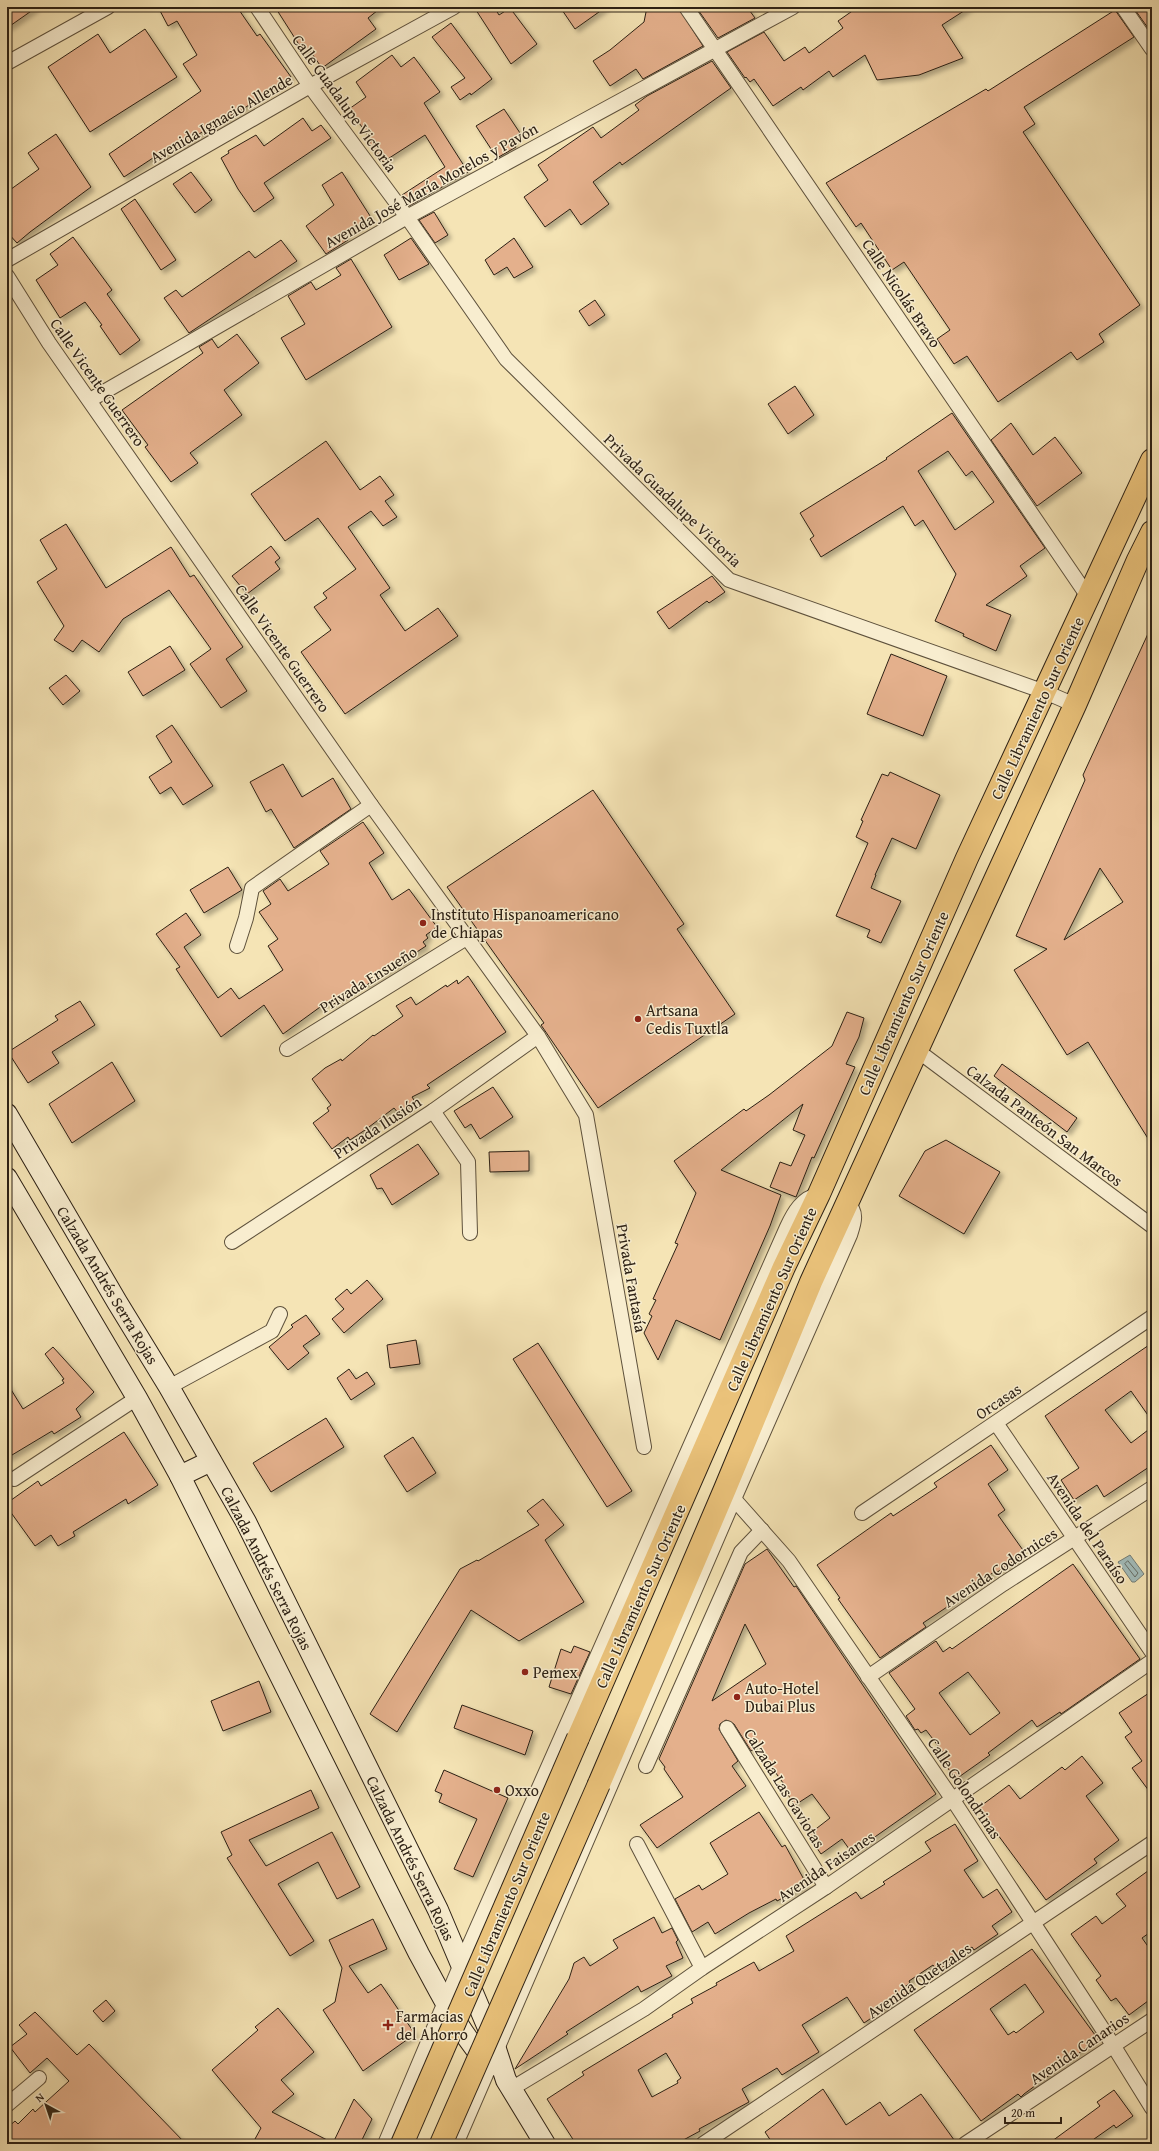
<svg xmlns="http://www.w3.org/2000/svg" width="1159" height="2151" viewBox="0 0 1159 2151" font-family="'Gentium Book Plus',serif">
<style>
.water{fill:#a2bbb9;stroke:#737d77}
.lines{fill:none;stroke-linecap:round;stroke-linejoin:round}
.shore{stroke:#676e66;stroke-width:1}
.building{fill:#e4b08c;stroke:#2c2014;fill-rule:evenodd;filter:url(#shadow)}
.street-casing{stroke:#5e513c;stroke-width:16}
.secondary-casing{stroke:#2c2014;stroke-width:22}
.primary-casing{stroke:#2c2014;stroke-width:24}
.street{stroke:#f8edcf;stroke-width:14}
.secondary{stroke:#f8edcf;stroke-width:20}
.primary{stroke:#eac27a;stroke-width:22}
.primary-bridge-casing{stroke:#2c2014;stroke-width:24;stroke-linecap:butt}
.primary-bridge{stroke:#eac27a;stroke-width:22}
.poi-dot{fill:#8f2418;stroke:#f8edcf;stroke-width:1.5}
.labels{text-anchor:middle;stroke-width:3;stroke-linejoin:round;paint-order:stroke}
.street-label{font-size:16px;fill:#2c2014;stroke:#f8edcf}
.poi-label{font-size:16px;fill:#2c2014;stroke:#f8edcf;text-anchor:start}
</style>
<defs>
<filter id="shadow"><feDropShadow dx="3.5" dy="3.5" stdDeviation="2" flood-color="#0004"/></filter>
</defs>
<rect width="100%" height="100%" fill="#f5e4b5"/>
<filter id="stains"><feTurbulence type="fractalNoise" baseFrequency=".005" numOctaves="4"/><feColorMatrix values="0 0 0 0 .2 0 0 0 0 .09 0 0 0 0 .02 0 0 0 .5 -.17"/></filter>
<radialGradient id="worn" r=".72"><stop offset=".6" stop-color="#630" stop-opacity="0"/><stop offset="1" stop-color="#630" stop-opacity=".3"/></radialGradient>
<path class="water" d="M1130,1555L1144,1574L1135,1582H1132L1118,1562Z"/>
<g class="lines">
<path class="shore" d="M1128,1561L1138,1573L1135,1577L1125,1564Z"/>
</g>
<g class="building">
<path d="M7,7H37L7,28Z"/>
<path d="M158,7H237L257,36L260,34L291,77L240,111L239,110L213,127L212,125L182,146L180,143L158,159L156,156L124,177L109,154L201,91L183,64L197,55L177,21L168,26Z"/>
<path d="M275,7H382L368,18L376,29L322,68L310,51L305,54Z"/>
<path d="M474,7H494L499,15L510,8L537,44L511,64Z"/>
<path d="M560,7H606L575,29Z"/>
<path d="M647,7H678L703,46L643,79L636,69L610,86L593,61L610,50L644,22Z"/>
<path d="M696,7H747L755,18L718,38Z"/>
<path d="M858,7H970L942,25L963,58L919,75L877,80L865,55L833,77L829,71L803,90L801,87L773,106L754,79L750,82L746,77L745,78L727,52L764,32L784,61L805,47L809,53L843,28L838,21Z"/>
<path d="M1133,7H1152V26L1148,28Z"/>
<path d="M1115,10L1134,37L1024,107L1035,124L1023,132L1140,305L1099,334L1104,342L1077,360L1071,352L998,402L967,356L954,364L937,339L950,330L904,262L892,270L861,223L856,227L826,183L986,89L988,91Z"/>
<path d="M451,23L492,79L471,95L470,93L460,100L451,87L465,78L432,37Z"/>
<path d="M145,29L177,77L90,132L48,67L98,34L110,53Z"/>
<path d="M392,55L401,67L414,57L440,92L424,103L468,172L409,206L402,195L445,167L425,135L383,162L369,143L372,141L349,109L366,97L356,82Z"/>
<path d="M712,61L731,88L622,165L620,162L593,182L609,204L581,225L570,209L545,227L524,197L548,180L538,165L593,127L601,138L639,110L635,105L647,96Z"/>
<path d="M504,109L520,133L511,139L516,147L497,158L476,126Z"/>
<path d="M303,118L312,131L321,125L331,138L264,183L274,198L254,212L238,189L221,158L229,153L228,151L256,135L264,146Z"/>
<path d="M56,134L91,187L30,232L17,243L7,232V192L39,169L28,153Z"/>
<path d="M191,172L212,200L195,213L173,184Z"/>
<path d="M342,172L372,219L345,236L348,240L326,254L306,226L334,205L322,185Z"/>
<path d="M135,199L176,260L161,270L121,209Z"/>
<path d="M434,212L448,235L435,243L419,220Z"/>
<path d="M73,237L112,290L107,294L140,340L120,355L100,326L102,325L85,302L60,318L36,280L58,265L50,254Z"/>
<path d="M411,238L429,264L399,280L384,255Z"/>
<path d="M514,238L533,267L514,278L507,267L494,275L485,260Z"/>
<path d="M281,240L297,261L189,333L164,298L176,290L182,297L249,251L255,258Z"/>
<path d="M351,259L392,327L306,380L281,338L305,324L288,296L311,282L316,290L341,275L336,268Z"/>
<path d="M595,300L605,315L589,326L579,311Z"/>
<path d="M237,334L259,363L224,390L242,415L190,453L198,463L171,482L145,447L148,445L122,410L203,353L199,347L212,339L218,348Z"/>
<path d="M795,386L814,415L788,434L768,404Z"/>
<path d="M952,413L1045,548L1020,566L1027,576L986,605L1011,615L996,651L963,636L964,634L935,621L956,574L923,520L915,526L903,506L821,557L810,539L814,536L800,513L887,459L886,458ZM948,451L966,476L972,471L994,502L955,530L918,471Z"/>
<path d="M1011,423L1033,455L1055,437L1082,473L1037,506L991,440Z"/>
<path d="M326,441L360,490L380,476L394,495L385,501L397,517L383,526L371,511L348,527L390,588L380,595L405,631L438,608L458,636L345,714L301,652L331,630L314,607L327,598L323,593L356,569L318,518L285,541L251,494Z"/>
<path d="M66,524L106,588L171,547L190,577L194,575L243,647L226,659L247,691L221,708L190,664L211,649L169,590L123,619L99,652L82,640L73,652L54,640L64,626L37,582L57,569L40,540Z"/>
<path d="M271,546L280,558L275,562L280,569L247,594L232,576Z"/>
<path d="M712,576L725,592L709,603L707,601L669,629L657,612Z"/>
<path d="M1152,625V1145L1088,1042L1067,1055L1014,970L1047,949L1016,936L1085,780L1083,775ZM1100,868L1123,902L1064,940Z"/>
<path d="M170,646L185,670L143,696L128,672Z"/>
<path d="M891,654L947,676L923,736L867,714Z"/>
<path d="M66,675L80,691L63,705L49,688Z"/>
<path d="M172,725L213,786L183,805L171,787L160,794L149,777L172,762L156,736Z"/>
<path d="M283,764L302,797L333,778L351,809L294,848L271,809L266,812L250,782Z"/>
<path d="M890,772L940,795L916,849L892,838L875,875H876L871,888L901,901L881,943L867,937L870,930L836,916L868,843L856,837L863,821L861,820L882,774L888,776Z"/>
<path d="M593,790L684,924L677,929L735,1014L598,1108L541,1025L544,1023L447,887Z"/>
<path d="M363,822L384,853L369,863L392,900L409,889L437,927L426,935L428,938L423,942L426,946L365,986L363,983L331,1006L327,1002L283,1034L264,1005L221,1037L176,969L180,967L156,934L186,913L201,935L184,947L218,998L231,988L239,999L283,970L268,946L278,939L259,912L271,904L263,891L280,879L288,891L329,864L320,851Z"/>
<path d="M228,867L242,890L204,913L190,890Z"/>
<path d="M468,976L506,1032L427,1085L430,1088L412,1097L416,1103L399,1114L394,1108L365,1130L350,1140L348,1137L332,1149L313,1123L329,1111L327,1108L331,1105L312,1079L325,1068L341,1059L342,1061L373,1035L374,1036L403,1016L396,1006L411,997L416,1005L446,985L447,987L457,980L458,984Z"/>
<path d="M80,1001L95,1025L52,1052L59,1063L28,1083L8,1052L58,1020L55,1016Z"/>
<path d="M847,1012L864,1018L859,1037L846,1064L855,1067L814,1158L812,1157L796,1197L770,1187L780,1162L791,1166L805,1135L793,1130L803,1104L721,1170L781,1195L770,1226L720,1340L676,1320L658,1360L644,1333L652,1316L649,1314L656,1300L653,1299L678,1244L675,1243L696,1193L674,1161L744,1109L746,1111L769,1095L832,1046Z"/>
<path d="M112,1062L135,1101L72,1143L49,1104Z"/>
<path d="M1002,1064L1077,1118L1067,1132L994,1076Z"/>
<path d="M493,1087L513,1117L480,1139L471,1124L465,1128L454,1111Z"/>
<path d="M946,1140L1000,1172L964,1234L899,1196L925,1151Z"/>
<path d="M418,1144L439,1174L392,1205L382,1188L377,1189L370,1175Z"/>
<path d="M529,1151V1171L490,1172L489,1152Z"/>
<path d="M367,1280L383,1299L344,1333L332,1319L344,1309L335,1299L347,1289L351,1294Z"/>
<path d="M306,1315L320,1334L303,1346L309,1353L288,1370L269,1347L293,1327L291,1325Z"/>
<path d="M416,1340L420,1364L390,1368L387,1345Z"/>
<path d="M538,1343L632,1491L607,1507L513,1359Z"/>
<path d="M1152,1343V1421L1131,1391L1105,1410L1131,1443L1152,1427V1465L1104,1497L1097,1485L1074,1500L1061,1480L1079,1468L1045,1416Z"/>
<path d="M53,1347L94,1392L76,1409L81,1417L54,1434L52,1431L7,1458V1383L23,1409L64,1383L62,1380L64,1379L45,1354Z"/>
<path d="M349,1369L356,1379L367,1372L375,1384L351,1400L337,1378Z"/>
<path d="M326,1418L344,1447L271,1492L253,1463Z"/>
<path d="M124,1432L158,1485L128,1504L126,1499L73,1532L75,1536L58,1546L51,1535L35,1546L7,1507V1503L38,1481L41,1486Z"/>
<path d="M413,1437L436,1473L407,1492L384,1456Z"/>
<path d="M991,1445L1008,1470L988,1484L1005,1510L998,1515L1025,1553L996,1573L995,1571L953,1603L923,1623L926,1627L880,1658L838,1599L840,1598L817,1565L891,1513L893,1516L937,1487L934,1483Z"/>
<path d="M543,1499L564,1525L545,1540L584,1602L519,1641L471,1610L397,1732L370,1714L460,1569L477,1560L478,1561L539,1525L527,1511Z"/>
<path d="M767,1549L794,1587L796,1586L936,1794L852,1853L842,1839L821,1854L808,1835L830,1818L812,1794L795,1805L784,1789L786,1787L757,1747L751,1751L734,1724L726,1720L720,1724L719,1729L738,1761L732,1766L746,1786L657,1848L640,1825L683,1797L664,1769L665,1767L659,1759L745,1564ZM745,1624L766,1664L712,1701Z"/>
<path d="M1073,1564L1140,1659L1061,1714L1060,1712L1037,1727L1032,1720L988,1753L990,1755L956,1779L940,1758L945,1755L926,1730L921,1733L918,1729L915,1730L906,1716L915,1709L889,1673L936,1641L943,1652L950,1647L952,1649ZM968,1672L1000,1713L970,1735L939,1693Z"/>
<path d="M574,1646L590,1652L571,1694L549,1687L561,1649L571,1653Z"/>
<path d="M259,1681L271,1712L223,1731L211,1701Z"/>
<path d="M1152,1691V1795L1132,1768L1142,1761L1125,1737L1132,1732L1119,1713Z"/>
<path d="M462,1705L533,1731L525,1755L454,1728Z"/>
<path d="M1082,1756L1103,1783L1086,1796L1119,1840L1094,1859L1097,1863L1046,1900L978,1808L1009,1785L1020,1799L1062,1767L1065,1770Z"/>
<path d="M444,1770L508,1798L473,1877L454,1869L477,1819L439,1802L442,1794L435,1791Z"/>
<path d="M311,1790L319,1808L249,1840L266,1866L332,1832L360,1887L337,1899L318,1862L278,1884L314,1941L290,1956L227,1858L232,1855L221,1832Z"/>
<path d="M759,1812L782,1847L785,1845L807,1885L777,1901L776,1899L749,1913L715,1934L708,1922L692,1932L675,1899L699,1885L702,1890L728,1874L710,1843Z"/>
<path d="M955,1824L978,1861L964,1870L983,1898L997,1889L1012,1912L992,1926L998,1934L974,1950L972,1947L937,1971L933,1965L909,1981L910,1983L903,1988L907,1994L864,2023L847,1997L802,2025L819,2052L782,2075L777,2068L742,2089L749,2102L699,2129L700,2131L676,2144H576L547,2099L584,2075L582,2072L673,2017L672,2015L693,2003L691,1999L717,1985L716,1983L754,1962L759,1971L794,1951L786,1936L856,1892L861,1899L885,1884L883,1882L931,1851L925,1842ZM666,2053L681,2078L677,2081L678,2083L652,2097L638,2070Z"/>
<path d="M1152,1868V1931L1142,1938L1152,1952V1998L1129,2015L1116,1998L1111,2001L1096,1980L1101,1976L1071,1934L1096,1916L1102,1924L1126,1906L1116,1894Z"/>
<path d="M654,1917L662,1933L672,1928L678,1940L676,1942L683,1958L666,1966L672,1976L641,1992L638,1986L566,2032L568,2034L515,2069L569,1979L574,1963L584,1957L590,1966L618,1948L613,1940Z"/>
<path d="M373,1919L387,1949L349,1966L368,1993L381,1984L415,2034L363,2071L323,2010L335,2002L342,1968L329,1940Z"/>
<path d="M1032,1949L1098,2039L1024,2094L1021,2097L1018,2094L981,2121L914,2030ZM1025,1984L1044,2012L1016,2033L1014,2031L1008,2035L990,2009Z"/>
<path d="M106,2000L115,2011L103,2022L93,2011Z"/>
<path d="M278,2008L314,2052L281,2080L294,2094L272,2112L333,2143L354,2099L372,2119L360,2144H266L255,2139L261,2128L212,2070L258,2030L255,2027Z"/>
<path d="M35,2012L77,2055L89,2044L186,2144H7V2128L15,2121L18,2124L33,2109L35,2112L69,2081L47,2058L30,2073L10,2047L27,2034L19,2025Z"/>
<path d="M823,2089L846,2125L880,2102L889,2116L921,2094L957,2144H773L765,2132Z"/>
<path d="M1114,2090L1133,2116L1116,2128L1114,2125L1087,2144H1048L1100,2106L1097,2102Z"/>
</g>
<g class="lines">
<g class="street-casing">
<g id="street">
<path d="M257,7L310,86L407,217L506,359L729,580L1045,692L1075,705"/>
<path d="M686,7L1089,598"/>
<path d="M1123,7L1152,49"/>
<path d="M7,63L108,7"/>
<path d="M7,260L310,86L454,7"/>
<path d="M7,276L49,343L371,805L538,1036L586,1115L644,1447"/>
<path d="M90,400L407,217L793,7"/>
<path d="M237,946L246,918L252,888L371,805"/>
<path d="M287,1049L468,937"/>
<path d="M918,1051L1152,1226"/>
<path d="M433,1111L468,1162L470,1233"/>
<path d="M232,1242L433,1111L538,1036"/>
<path d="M169,1387L272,1331L280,1314"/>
<path d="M996,1423L1152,1652"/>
<path d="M14,1479L137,1398"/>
<path d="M734,1499L789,1561L953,1800L1113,2045L1152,2108"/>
<path d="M862,1513L1152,1317"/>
<path d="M868,1677L1003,1584L1152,1488"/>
<path d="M727,1728L826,1887"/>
<path d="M646,1766L741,1552L762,1530"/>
<path d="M637,1844L702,1968"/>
<path d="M511,2089L644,2009L702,1968L826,1887L1152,1661"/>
<path d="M7,2105L39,2078"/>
<path d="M385,2144L461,1964L787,1227C794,1212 802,1198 819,1194"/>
<path d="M456,2144L734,1499L850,1235C854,1223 858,1212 847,1203"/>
<path d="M703,2144L1152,1843"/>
<path d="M965,2144L1152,2020"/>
</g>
</g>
<g class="secondary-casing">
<g id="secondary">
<path d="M7,1114L117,1302L169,1387L246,1522L438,1910L493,2040L506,2080L545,2144"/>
<path d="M7,1178L137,1398L180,1476L419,1954C440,1992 459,2033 490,2066"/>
<path d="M180,1476L211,1461"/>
</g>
</g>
<g class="primary-casing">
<g id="primary">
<path d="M578,1738L784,1267L819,1194L967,858L1152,460"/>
<path d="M599,1784L725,1489L811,1282L1075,705L1138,560L1152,532"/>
</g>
</g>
<use href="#street" class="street"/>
<use href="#secondary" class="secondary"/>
<use href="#primary" class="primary"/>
<g class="primary-bridge-casing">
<g id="primary-bridge">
<path d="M402,2144L578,1738"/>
<path d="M441,2144L599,1784"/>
</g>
</g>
<use href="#primary-bridge" class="primary-bridge"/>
</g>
<g class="poi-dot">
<circle cx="423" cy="923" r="4"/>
<circle cx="638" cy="1019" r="4"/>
<circle cx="525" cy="1672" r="4"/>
<circle cx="737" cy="1697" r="4"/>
<circle cx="497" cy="1790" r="4"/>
<path d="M386 2019h4v4h4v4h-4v4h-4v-4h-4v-4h4z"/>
</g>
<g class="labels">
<g class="street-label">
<text transform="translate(345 103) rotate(54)" y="6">Calle Guadalupe Victoria</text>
<text transform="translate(221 118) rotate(-30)" y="6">Avenida Ignacio Allende</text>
<text transform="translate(431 185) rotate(-29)" y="6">Avenida José María Morelos y Pavón</text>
<text transform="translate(902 293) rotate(56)" y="6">Calle Nicolás Bravo</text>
<text transform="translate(98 382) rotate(55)" y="6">Calle Vicente Guerrero</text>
<text transform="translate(673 500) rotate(44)" y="6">Privada Guadalupe Victoria</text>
<text transform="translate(283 648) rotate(55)" y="6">Calle Vicente Guerrero</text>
<text transform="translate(1037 708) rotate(-65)" y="6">Calle Libramiento Sur Oriente</text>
<text transform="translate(368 979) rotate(-32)" y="6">Privada Ensueño</text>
<text transform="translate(903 1003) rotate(-66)" y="6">Calle Libramiento Sur Oriente</text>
<text transform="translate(1045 1125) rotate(37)" y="6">Calzada Panteón San Marcos</text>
<text transform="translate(377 1127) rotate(-33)" y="6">Privada Ilusión</text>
<text transform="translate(632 1278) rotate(80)" y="6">Privada Fantasía</text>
<text transform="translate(108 1285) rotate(59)" y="6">Calzada Andrés Serra Rojas</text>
<text transform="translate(771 1299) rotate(-66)" y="6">Calle Libramiento Sur Oriente</text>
<text transform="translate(998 1401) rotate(-34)" y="6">Orcasas</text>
<text transform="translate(1088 1528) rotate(56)" y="6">Avenida del Paraíso</text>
<text transform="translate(1000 1567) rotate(-33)" y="6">Avenida Codornices</text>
<text transform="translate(267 1568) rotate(63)" y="6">Calzada Andrés Serra Rojas</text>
<text transform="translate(640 1596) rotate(-66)" y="6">Calle Libramiento Sur Oriente</text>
<text transform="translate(785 1788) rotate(58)" y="6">Calzada Las Gaviotas</text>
<text transform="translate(965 1788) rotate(56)" y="6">Calle Golondrinas</text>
<text transform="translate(411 1858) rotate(64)" y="6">Calzada Andrés Serra Rojas</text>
<text transform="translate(826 1866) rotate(-34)" y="6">Avenida Faisanes</text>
<text transform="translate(506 1904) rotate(-67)" y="6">Calle Libramiento Sur Oriente</text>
<text transform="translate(919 1980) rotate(-34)" y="6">Avenida Quetzales</text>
<text transform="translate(1079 2048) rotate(-34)" y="6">Avenida Canarios</text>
</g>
<g class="poi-label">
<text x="431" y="920">Instituto Hispanoamericano<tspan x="431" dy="18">de Chiapas</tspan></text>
<text x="646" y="1016">Artsana<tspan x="646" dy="18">Cedis Tuxtla</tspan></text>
<text x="533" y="1678">Pemex</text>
<text x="745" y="1694">Auto-Hotel<tspan x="745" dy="18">Dubai Plus</tspan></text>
<text x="505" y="1796">Oxxo</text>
<text x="396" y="2022">Farmacias<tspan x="396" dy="18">del Ahorro</tspan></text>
</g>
</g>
<rect width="1159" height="2151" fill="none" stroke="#f5e4b5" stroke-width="24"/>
<rect x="8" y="8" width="1143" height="2135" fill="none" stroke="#2c2014" stroke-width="2"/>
<rect x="12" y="12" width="1135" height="2127" fill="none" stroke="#2c2014"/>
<g transform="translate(46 2105) rotate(320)" stroke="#f8edcf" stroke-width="3" paint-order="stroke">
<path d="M0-3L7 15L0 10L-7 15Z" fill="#2c2014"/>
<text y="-6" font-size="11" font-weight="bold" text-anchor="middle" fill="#2c2014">N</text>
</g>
<path d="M1005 2117v6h56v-6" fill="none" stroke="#2c2014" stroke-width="2"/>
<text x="1011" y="2117" font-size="12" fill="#2c2014" stroke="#f8edcf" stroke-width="3" paint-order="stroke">20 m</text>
<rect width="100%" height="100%" filter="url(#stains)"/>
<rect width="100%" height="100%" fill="url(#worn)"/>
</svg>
